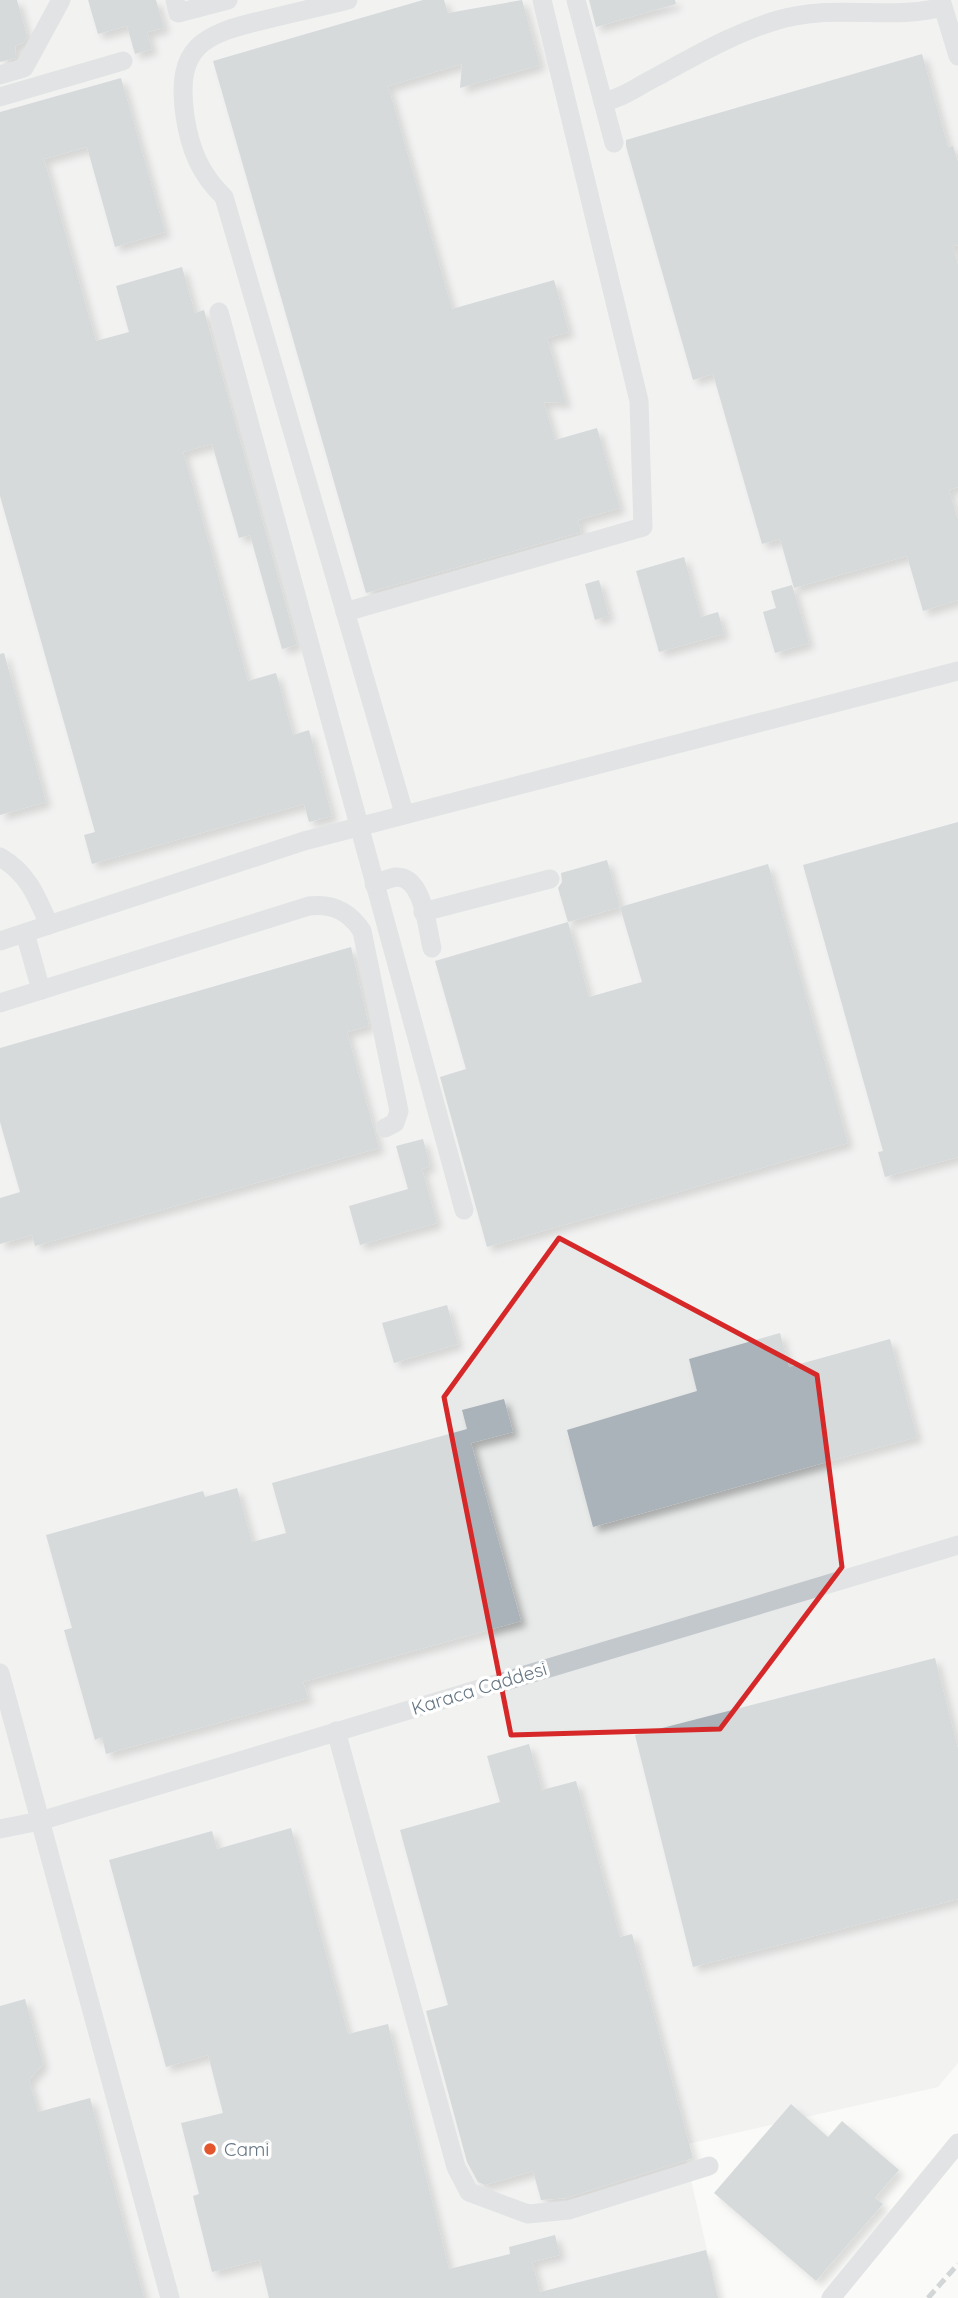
<svg xmlns="http://www.w3.org/2000/svg" width="958" height="2298" viewBox="0 0 958 2298" font-family="Quicksand,sans-serif">
<style>
.built{fill:#e8e9e9}
.building{fill:#aab3b9;filter:url(#shadow)}
.lines{fill:none;stroke-linecap:round;stroke-linejoin:round}
.minor{stroke:#c3c8cc;stroke-width:19}
.rail{stroke:#a2aab0;stroke-width:5;stroke-dasharray:10 5;stroke-linecap:butt}
.marked{fill:none;stroke:#d62828;stroke-width:5;stroke-linejoin:round}
.poi-dot{fill:#e4572e;stroke:#fff;stroke-width:2.5}
.labels{text-anchor:middle;stroke-width:7;stroke-linejoin:round;paint-order:stroke}
.street-label{font-size:19px;fill:#657683;stroke:#fff}
.poi-label{font-size:19px;fill:#657683;stroke:#fff;text-anchor:start}
</style>
<defs>
<filter id="shadow"><feDropShadow dx="5.5" dy="5.5" stdDeviation="3.5" flood-color="#0004"/></filter>
</defs>
<rect width="100%" height="100%" fill="#fafaf8"/>
<path class="built" d="M0,0H958V2063L938,2087L683,2145L718,2298H0Z"/>
<g class="building">
<path d="M0,0H17L27,36L23,43L15,46L16,58L0,62Z"/>
<path d="M88,0H156L164,28L147,32L152,49L135,54L127,26L98,34Z"/>
<path d="M423,0H444L448,13L522,0L540,65L460,88L462,64L388,86L452,309L554,280L569,332L547,338L566,403L544,402L555,440L597,428L620,508L578,520L581,532L366,593L213,61Z"/>
<path d="M589,0H675L676,4L596,27Z"/>
<path d="M922,54L948,147L953,146L958,162V245L953,246L958,265V487L949,490L958,520V600L923,611L907,556L794,588L780,539L762,544L713,374L693,380L626,146V140Z"/>
<path d="M121,78L165,232L115,247L87,147L44,159L96,341L129,332L116,286L182,267L195,313L204,310L297,645L282,649L250,535L239,538L212,444L183,452L248,681L276,673L293,735L309,730L332,816L309,822L304,804L92,864L84,835L95,832L0,496V112Z"/>
<path d="M684,557L701,617L718,612L724,634L659,652L636,571Z"/>
<path d="M599,580L609,616L595,620L585,584Z"/>
<path d="M792,585L809,643L775,653L763,612L776,608L771,591Z"/>
<path d="M4,653L46,802L0,815V654Z"/>
<path d="M958,822V1157L885,1177L878,1152L883,1151L803,865Z"/>
<path d="M607,860L620,907L568,922L558,888L562,882L561,873Z"/>
<path d="M768,864L848,1143L487,1247L440,1077L466,1069L435,961L568,922L589,997L642,982L620,907Z"/>
<path d="M351,947L369,1026L347,1032L379,1148L35,1246L32,1235L0,1244V1198L20,1192L0,1122V1048Z"/>
<path d="M423,1139L430,1166L422,1169L437,1223L360,1245L349,1206L408,1189L396,1146Z"/>
<path d="M447,1305L458,1344L394,1363L382,1323Z"/>
<path d="M780,1333L789,1367L890,1339L917,1437L593,1527L567,1430L697,1391L689,1359Z"/>
<path d="M504,1399L513,1432L471,1443L521,1621L303,1682L308,1698L106,1754L102,1737L95,1740L64,1630L72,1628L46,1535L203,1491L205,1497L237,1488L252,1542L286,1533L272,1483L467,1429L462,1410Z"/>
<path d="M935,1658L958,1749V1899L693,1967L635,1735Z"/>
<path d="M529,1744L542,1790L576,1781L620,1937L632,1934L693,2158L566,2198L541,2200L533,2171L485,2185L478,2182L467,2162L426,2011L448,2005L400,1830L500,1802L487,1756Z"/>
<path d="M291,1828L348,2034L388,2024L449,2269L510,2254L509,2247L555,2235L560,2255L532,2262L540,2292L706,2250L718,2298H269L260,2260L212,2272L193,2196L199,2194L181,2123L223,2113L208,2055L166,2067L109,1860L212,1831L217,1849Z"/>
<path d="M25,1999L43,2064L29,2080L38,2112L90,2098L144,2298H0V2006Z"/>
<path d="M791,2104L828,2137L842,2121L899,2170L875,2198L883,2204L816,2281L714,2193Z"/>
</g>
<g class="lines">
<g class="minor">
<path d="M175,0L178,13L228,0"/>
<path d="M348,0C320,7 292,13 264,20C203,34 175,46 185,116C190,149 200,174 224,197L404,813"/>
<path d="M576,0L614,143"/>
<path d="M941,0L958,56"/>
<path d="M0,75L24,68L61,0"/>
<path d="M0,97L123,61"/>
<path d="M603,102C623,98 638,86 656,77C695,56 736,32 778,20C834,3 889,21 943,7"/>
<path d="M219,312L464,1210"/>
<path d="M345,612L643,527L639,401L542,0"/>
<path d="M0,857C28,873 37,897 49,925"/>
<path d="M374,884C380,882 389,878 396,877C424,876 427,929 432,948"/>
<path d="M423,912L550,879"/>
<path d="M25,933L41,990"/>
<path d="M0,941L304,841L958,671"/>
<path d="M0,1003L309,906C332,903 349,911 362,931L399,1111L395,1123L385,1128"/>
<path d="M0,1673L170,2298"/>
<path d="M336,1731L456,2167L469,2192L528,2214L569,2210L709,2166"/>
<path d="M0,1829L40,1821L958,1545"/>
<path d="M831,2298L958,2143"/>
</g>
<path class="rail" d="M928,2298L958,2264"/>
</g>
<path d="M0 0H958V2298H0ZM559,1238L817,1375L842,1567L720,1729L511,1735L444,1397Z" fill="#fafaf8" fill-opacity=".55" fill-rule="evenodd"/>
<path class="marked" d="M559,1238L817,1375L842,1567L720,1729L511,1735L444,1397Z"/>
<circle class="poi-dot" cx="210" cy="2149" r="7"/>
<g class="labels">
<g class="street-label">
<text transform="translate(479 1688) rotate(-17)" y="7">Karaca Caddesi</text>
</g>
<g class="poi-label">
<text x="224" y="2156">Cami</text>
</g>
</g>
</svg>
